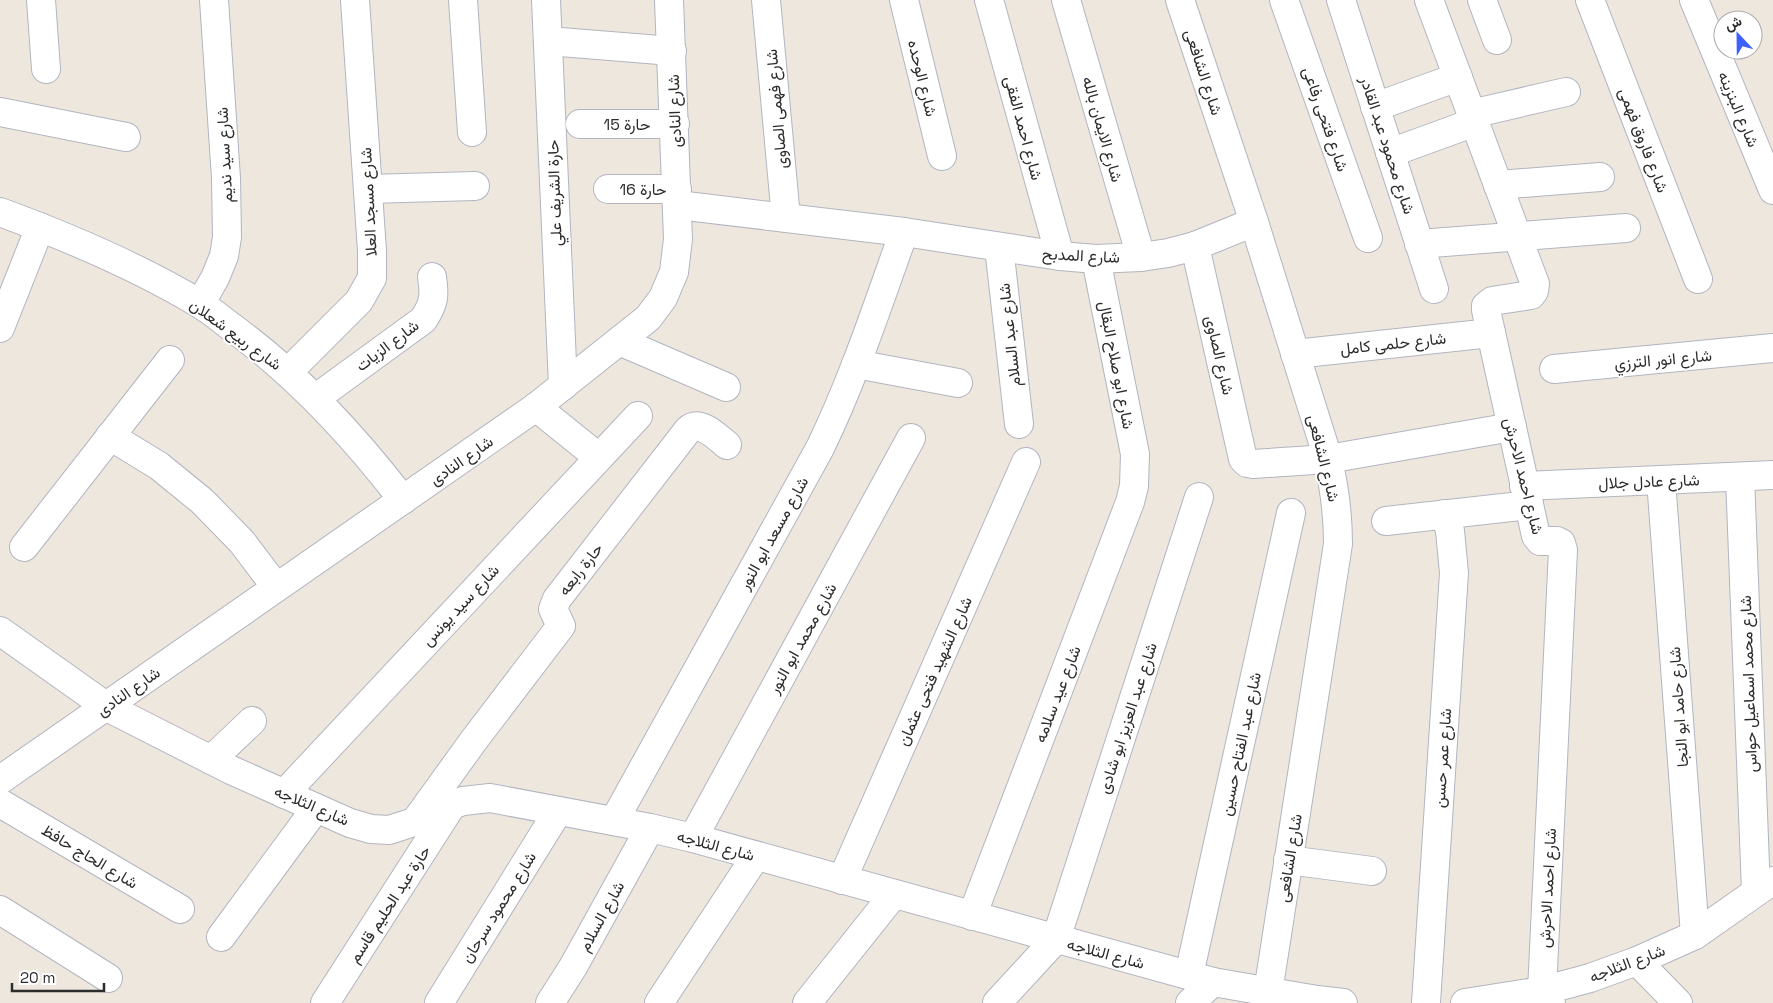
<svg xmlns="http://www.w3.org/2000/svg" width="1773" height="1003" viewBox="0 0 1773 1003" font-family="'Space Grotesk',Vazirmatn,sans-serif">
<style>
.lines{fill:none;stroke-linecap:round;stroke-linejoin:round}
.minor-casing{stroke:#b2b5c0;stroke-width:30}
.minor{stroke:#fff;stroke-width:28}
.labels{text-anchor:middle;stroke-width:4;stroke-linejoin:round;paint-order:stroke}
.street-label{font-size:16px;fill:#2c2c2c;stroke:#fff}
</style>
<rect width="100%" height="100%" fill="#eee7de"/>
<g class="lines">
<g class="minor-casing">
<g id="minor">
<path d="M41,0L46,69"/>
<path d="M463,0L472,132"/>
<path d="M546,0L563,386"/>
<path d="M766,0L786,218"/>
<path d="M904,0L942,156"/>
<path d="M989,0L1060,256"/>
<path d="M1066,0L1141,257"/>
<path d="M1180,0L1254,222L1326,452C1334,483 1338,513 1338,544L1268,992"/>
<path d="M1284,0L1368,238"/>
<path d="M1341,0L1434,289"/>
<path d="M1429,0L1535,284L1534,291L1531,295L1492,301L1486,306V310L1536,536L1540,541H1557L1561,543L1563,550L1542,991L1551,1003"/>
<path d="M1482,0L1497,40"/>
<path d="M1590,0L1698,279"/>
<path d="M1694,0L1773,190"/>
<path d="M548,41L672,51"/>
<path d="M1375,107L1458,77"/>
<path d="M0,112L126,137"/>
<path d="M1471,114L1566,92"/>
<path d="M580,124H675"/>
<path d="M1390,153L1475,122"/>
<path d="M1498,185L1600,177"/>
<path d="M368,189L475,186"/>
<path d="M608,189H677"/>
<path d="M678,205L904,232L1060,256L1096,259L1141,257L1168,253L1195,246L1254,222"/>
<path d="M0,212C68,237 137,266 200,304C210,310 220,318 230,326C297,374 353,435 403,500"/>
<path d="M1419,244L1626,228"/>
<path d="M1195,246L1243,459L1247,463L1253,464L1328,459L1512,427"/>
<path d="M999,247L1019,424"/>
<path d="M200,304L215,278L224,256L227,237L226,178L214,0"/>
<path d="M0,328L40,227"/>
<path d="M619,341L726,387"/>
<path d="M1295,354L1491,333"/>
<path d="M856,364L958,383"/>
<path d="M1554,369L1773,348"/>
<path d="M288,372L359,301L372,278V251L355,0"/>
<path d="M316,398L423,320C434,304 435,296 432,277"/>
<path d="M536,407L598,457"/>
<path d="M110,436L159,466L202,501L242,542L276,587"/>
<path d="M1740,477L1756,891"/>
<path d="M1661,480L1695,935"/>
<path d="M1524,486L1773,475"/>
<path d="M1386,521L1529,505"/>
<path d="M24,547L170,360"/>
<path d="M0,631L107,707L231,770L350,823L371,829L389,830L414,822L434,811L463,801L490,798L650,828L693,838L1213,982L1317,1000L1343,1003"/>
<path d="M211,760L252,721"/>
<path d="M0,780L536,407L648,318L663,298L674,272L678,239L669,0"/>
<path d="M284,794L638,416"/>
<path d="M0,803L180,909"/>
<path d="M417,819L474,740L561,626L553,609L557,599L688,430C700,419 717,437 727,445"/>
<path d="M614,821L820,448C854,378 878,304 904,232"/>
<path d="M693,838L911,438"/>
<path d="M1288,860L1372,871"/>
<path d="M842,880L1026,462"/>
<path d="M0,910L108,978"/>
<path d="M972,916L1130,502L1134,486L1135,454L1096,259"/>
<path d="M221,937L316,808"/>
<path d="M1637,961L1678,1003"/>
<path d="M1189,975L1291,513"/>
<path d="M325,1003L452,805"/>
<path d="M439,1003L558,811"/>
<path d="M550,1003L573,967L650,828"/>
<path d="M659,1003L756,856"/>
<path d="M807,1003L894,894"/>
<path d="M997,1003L1056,939L1199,497"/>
<path d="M1190,1003L1213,982"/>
<path d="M1426,1003L1454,573L1450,531L1445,514"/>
<path d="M1465,1003L1542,991L1590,978L1637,961L1695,935L1772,881"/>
</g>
</g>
<use href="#minor" class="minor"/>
</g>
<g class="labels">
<g class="street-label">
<text transform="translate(1204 72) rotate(72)" y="6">شارع الشافعى</text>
<text transform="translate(923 78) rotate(76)" y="6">شارع الوحده</text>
<text transform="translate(776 109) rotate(-95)" y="6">شارع فهمى الصاوى</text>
<text transform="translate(1739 109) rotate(67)" y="6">شارع البنزينه</text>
<text transform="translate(674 111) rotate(-92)" y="6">شارع النادى</text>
<text transform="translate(1326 119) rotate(71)" y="6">شارع فتحى رفاعى</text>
<text x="627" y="130">حارة 15</text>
<text transform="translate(1024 128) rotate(75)" y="6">شارع احمد الفقى</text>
<text transform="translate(1103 129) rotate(74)" y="6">شارع الايمان بالله</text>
<text transform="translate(1644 140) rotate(69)" y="6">شارع فاروق فهمى</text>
<text transform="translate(1388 145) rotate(72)" y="6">شارع محمود عبد القادر</text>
<text transform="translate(224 155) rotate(-93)" y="6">شارع سيد نديم</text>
<text x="643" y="195">حارة 16</text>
<text transform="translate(554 193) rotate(-92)" y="6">حارة الشريف علي</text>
<text transform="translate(368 202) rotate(-93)" y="6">شارع مسجد العلا</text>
<text transform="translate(1081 255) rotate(3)" y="6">شارع المدبح</text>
<text transform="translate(236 334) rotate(36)" y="6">شارع ربيع شعلان</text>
<text transform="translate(1009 335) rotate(-96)" y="6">شارع عبد السلام</text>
<text transform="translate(1393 343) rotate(-6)" y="6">شارع حلمى كامل</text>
<text transform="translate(387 345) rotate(-37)" y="6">شارع الزيات</text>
<text transform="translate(1220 355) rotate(77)" y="6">شارع الصاوى</text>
<text transform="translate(1663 359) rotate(-5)" y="6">شارع انور الترزي</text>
<text transform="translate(1117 365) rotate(79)" y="6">شارع ابو صلاح البقال</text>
<text transform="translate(1324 458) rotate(76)" y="6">شارع الشافعى</text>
<text transform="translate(461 460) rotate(-35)" y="6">شارع النادى</text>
<text transform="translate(1524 476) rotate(76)" y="6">شارع احمد الاحرش</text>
<text transform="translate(1649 481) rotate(-2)" y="6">شارع عادل جلال</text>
<text transform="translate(773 533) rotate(-61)" y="6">شارع مسعد ابو النور</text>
<text transform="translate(580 569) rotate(-52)" y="6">حارة رابعه</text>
<text transform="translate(460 605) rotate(-47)" y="6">شارع سيد يونس</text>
<text transform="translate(802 638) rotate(-61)" y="6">شارع محمد ابو النور</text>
<text transform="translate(934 671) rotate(-66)" y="6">شارع الشهيد فتحى عثمان</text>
<text transform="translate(1748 684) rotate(-92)" y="6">شارع محمد اسماعيل حواس</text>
<text transform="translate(128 691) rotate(-35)" y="6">شارع النادى</text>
<text transform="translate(1057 694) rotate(-69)" y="6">شارع عيد سلامه</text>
<text transform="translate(1678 707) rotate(-94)" y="6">شارع حامد ابو النجا</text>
<text transform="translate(1127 718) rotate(-72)" y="6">شارع عبد العزيز ابو شادى</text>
<text transform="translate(1240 744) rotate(-78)" y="6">شارع عبد الفتاح حسين</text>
<text transform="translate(1442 758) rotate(-86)" y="6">شارع عمر حسن</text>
<text transform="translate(312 805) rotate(23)" y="6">شارع الثلاجه</text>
<text transform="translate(716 845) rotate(15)" y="6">شارع الثلاجه</text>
<text transform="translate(90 856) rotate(31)" y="6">شارع الحاج حافظ</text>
<text transform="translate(1289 858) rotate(-81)" y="6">شارع الشافعى</text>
<text transform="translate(1547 888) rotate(-87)" y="6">شارع احمد الاحرش</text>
<text transform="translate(389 904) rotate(-57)" y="6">حارة عبد الحليم قاسم</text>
<text transform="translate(498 907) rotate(-58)" y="6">شارع محمود سرحان</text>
<text transform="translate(601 916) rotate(-61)" y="6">شارع السلام</text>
<text transform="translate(1106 953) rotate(15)" y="6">شارع الثلاجه</text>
<text transform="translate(1627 963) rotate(-21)" y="6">شارع الثلاجه</text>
</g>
</g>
<g transform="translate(1738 35) rotate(338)"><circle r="24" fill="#ffffff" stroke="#ababab"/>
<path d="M0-4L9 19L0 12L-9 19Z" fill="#3b60ff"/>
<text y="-8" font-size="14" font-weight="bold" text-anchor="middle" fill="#2c2c2c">ش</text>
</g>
<path d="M12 983v8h92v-8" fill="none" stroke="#2c2c2c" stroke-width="2.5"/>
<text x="20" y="983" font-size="15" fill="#2c2c2c" stroke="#ffffff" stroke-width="4" paint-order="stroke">20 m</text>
</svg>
